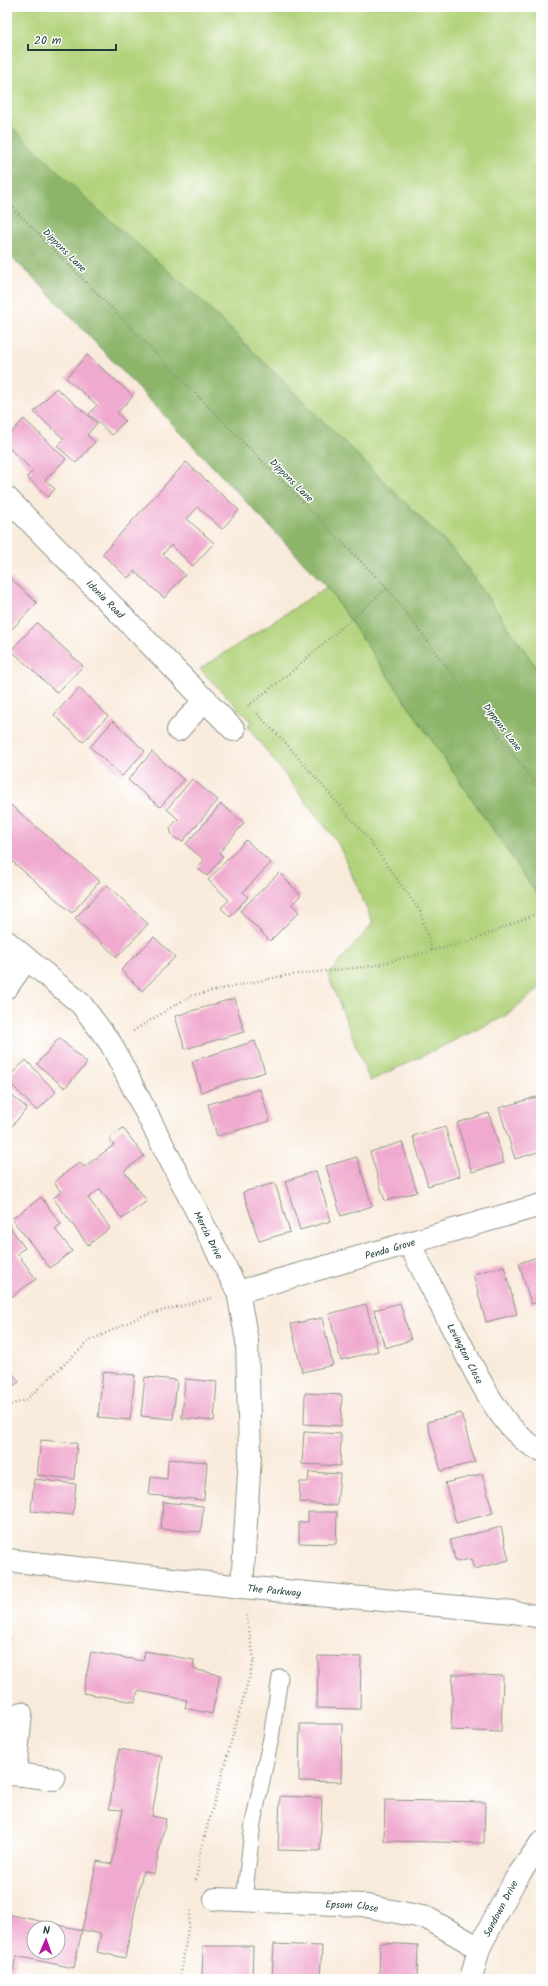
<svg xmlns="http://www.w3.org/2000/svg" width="548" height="1986" viewBox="0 0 548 1986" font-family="Kalam,sans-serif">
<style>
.green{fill:#b2d37b;stroke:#688858}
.forest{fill:#8db56b;stroke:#567950}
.building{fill:#f0aacf;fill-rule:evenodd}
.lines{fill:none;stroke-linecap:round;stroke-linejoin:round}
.lane-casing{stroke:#8c9488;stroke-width:17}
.street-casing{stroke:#8c9488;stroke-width:24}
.secondary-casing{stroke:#8c9488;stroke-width:24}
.path{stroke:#8c9488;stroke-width:2.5;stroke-dasharray:1 3;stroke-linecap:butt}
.lane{stroke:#fff;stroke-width:15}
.street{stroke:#fff;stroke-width:22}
.secondary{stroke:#fff;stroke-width:22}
.labels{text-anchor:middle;stroke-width:3;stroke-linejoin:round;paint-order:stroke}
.street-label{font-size:10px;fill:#1f3d34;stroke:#fff}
</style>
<rect width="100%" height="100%" fill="#fff"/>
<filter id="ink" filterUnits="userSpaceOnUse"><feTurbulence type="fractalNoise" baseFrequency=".025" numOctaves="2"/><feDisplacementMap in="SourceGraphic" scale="8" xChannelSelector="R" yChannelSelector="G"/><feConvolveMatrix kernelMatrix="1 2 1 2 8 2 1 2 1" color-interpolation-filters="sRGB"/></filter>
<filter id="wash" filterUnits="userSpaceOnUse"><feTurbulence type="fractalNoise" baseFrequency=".012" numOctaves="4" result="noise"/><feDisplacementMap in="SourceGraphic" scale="16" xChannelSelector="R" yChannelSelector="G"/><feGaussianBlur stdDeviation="0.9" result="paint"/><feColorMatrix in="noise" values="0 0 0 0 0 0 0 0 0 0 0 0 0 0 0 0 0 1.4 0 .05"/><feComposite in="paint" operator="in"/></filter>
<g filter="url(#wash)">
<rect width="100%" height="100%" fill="#f9ebdc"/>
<g class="green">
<path d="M7,7H541V674L458,555L197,296L7,137Z"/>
<path d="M327,587L541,900V987L505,1016L370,1081L328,975L373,923L338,843L248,727L251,722L200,669Z"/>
</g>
<path class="forest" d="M7,122L98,210L197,296L458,555L541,674V900L327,587L32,276L7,254Z"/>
<g id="blocks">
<g class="building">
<path d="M87,355L133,396L117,413L125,421L112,435L89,414L97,405L66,378Z"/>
<path d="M56,388L97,423L87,435L95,442L76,463L57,446L64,439L34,412Z"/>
<path d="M24,419L66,459L45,480L55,489L48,497L27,477L33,471L7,446V437Z"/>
<path d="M186,462L239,510L222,529L198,507L187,519L214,543L193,566L171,545L163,554L185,575L164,598L134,571L128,578L102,554Z"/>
<path d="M7,575L37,603L7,634Z"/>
<path d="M37,623L83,666L57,693L11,650Z"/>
<path d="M79,688L108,716L83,742L54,715Z"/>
<path d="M113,721L145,751L122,776L90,747Z"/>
<path d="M152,752L184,780L160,807L128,780Z"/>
<path d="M192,779L218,800L183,841L176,839L172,835L170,828L178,819L167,809Z"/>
<path d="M7,802L100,881L72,913L7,857Z"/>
<path d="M221,804L244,823L219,853L223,856L207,876L197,868L204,860L186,844Z"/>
<path d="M246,840L271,863L243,892L248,897L230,917L221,908L229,900L208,880Z"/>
<path d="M279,873L301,895L292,904L299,912L270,941L240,911Z"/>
<path d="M107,885L148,924L117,957L75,918Z"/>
<path d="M154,937L175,957L142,991L121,970Z"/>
<path d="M235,998L244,1032L185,1049L175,1016Z"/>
<path d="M59,1038L87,1063L65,1088L37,1064Z"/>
<path d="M255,1041L265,1072L201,1092L192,1061Z"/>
<path d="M26,1060L56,1092L37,1111L7,1080V1078Z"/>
<path d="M260,1089L270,1121L217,1136L208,1104Z"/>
<path d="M7,1092L27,1108L7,1132Z"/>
<path d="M536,1097L541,1112V1151L515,1159L499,1108Z"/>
<path d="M489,1113L504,1163L472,1172L457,1123Z"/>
<path d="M445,1127L460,1176L428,1186L413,1136Z"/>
<path d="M123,1128L144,1156L124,1171L147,1201L122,1219L100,1189L88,1198L110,1228L88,1245L53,1198L61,1192L54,1182L80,1162L84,1167L114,1145L109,1139Z"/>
<path d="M402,1142L417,1192L385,1201L370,1152Z"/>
<path d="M357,1157L372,1206L341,1216L326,1166Z"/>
<path d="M316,1171L331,1221L300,1230L285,1181Z"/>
<path d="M275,1183L290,1232L259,1241L243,1192Z"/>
<path d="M41,1197L61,1224L55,1229L72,1251L50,1268L12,1219Z"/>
<path d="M7,1223L25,1248L17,1253L36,1279L11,1297L7,1291Z"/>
<path d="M541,1256V1301L531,1304L519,1263Z"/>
<path d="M504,1266L517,1314L486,1322L473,1274Z"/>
<path d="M400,1303L411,1340L385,1348L374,1310Z"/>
<path d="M366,1304L378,1351L341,1360L329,1314Z"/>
<path d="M322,1318L333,1365L302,1372L291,1324Z"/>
<path d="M7,1365L19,1382L7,1390Z"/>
<path d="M103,1372L135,1375L130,1420L98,1417Z"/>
<path d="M145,1377L177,1380L173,1419L141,1416Z"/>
<path d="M185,1379L217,1382L214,1421L182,1418Z"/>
<path d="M305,1393L342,1395L341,1426L304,1424Z"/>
<path d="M461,1413L475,1462L441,1471L427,1422Z"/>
<path d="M304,1432L341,1434L340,1466L302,1464Z"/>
<path d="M41,1440L77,1443L74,1479L37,1475Z"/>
<path d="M168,1459L207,1462L204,1500L149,1495L151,1477L167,1479Z"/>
<path d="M309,1472L340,1474L337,1506L299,1502L300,1482H308Z"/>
<path d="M482,1474L493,1513L456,1523L445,1483Z"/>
<path d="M34,1479L76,1484L73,1515L31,1511Z"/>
<path d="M163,1502L203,1506L201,1532L161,1529Z"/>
<path d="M308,1512H337L336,1544L299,1543V1522H308Z"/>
<path d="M501,1527L509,1560L474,1569L471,1559L456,1562L450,1540Z"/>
<path d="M7,1636H10L8,1650H7Z"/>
<path d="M145,1651L194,1660L193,1669L220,1675L212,1714L185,1708L187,1700L138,1691L135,1702L83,1693L91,1652L143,1661Z"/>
<path d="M318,1656L361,1657L360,1709L317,1708Z"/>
<path d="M453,1674L503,1676L501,1732L451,1730Z"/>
<path d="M300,1724H342L341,1782L299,1781Z"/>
<path d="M119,1749L162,1756L152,1816L166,1819L154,1874L143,1871L125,1958L97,1952L101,1934L82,1930L97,1861L112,1864L123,1810L109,1809Z"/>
<path d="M280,1796L322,1798L320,1851L278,1850Z"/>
<path d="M385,1800L485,1802L484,1843L384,1841Z"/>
<path d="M7,1914L82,1930L74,1968L16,1956L13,1971L7,1970ZM34,1928H58V1952H34Z"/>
<path d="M380,1943L418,1945L417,1979H379Z"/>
<path d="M274,1944L322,1946L320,1979H272Z"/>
<path d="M203,1946H253L252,1979H202Z"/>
</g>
</g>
</g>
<g filter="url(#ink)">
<use href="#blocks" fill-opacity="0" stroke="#8c9488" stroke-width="1"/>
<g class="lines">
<g class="lane-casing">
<path id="lane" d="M244,1900L253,1823L271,1738L280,1677"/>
</g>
<g class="street-casing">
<g id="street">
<path id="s1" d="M7,498L234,730"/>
<path d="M178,730L206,699"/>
<path id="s2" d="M7,942L81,1004L111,1044L238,1292L247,1341L250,1456L242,1587"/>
<path d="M7,987L26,960"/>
<path id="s3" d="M409,1243C423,1271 438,1300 453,1329C472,1364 502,1436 541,1450"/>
<path id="s4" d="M238,1292L541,1205"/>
<path d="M15,1774L21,1713"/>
<path d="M7,1775L15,1774L54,1779"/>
<path id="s5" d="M215,1899L362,1905L427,1918L479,1948"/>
<path id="s6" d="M471,1979L479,1948L515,1880L541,1843"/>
</g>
</g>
<g class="secondary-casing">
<g id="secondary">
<path id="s7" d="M7,1560L242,1587L513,1612L541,1617"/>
</g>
</g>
<g class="path">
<path d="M7,202L387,588L541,791"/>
<path d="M248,706L290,673L387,588"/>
<path d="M257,714L283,740L367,837L420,911L432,951"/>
<path d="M133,1031L190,996L282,976L372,966L471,941L541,912"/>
<path d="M7,1406L26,1400L89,1341L142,1316L212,1298"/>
<path d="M196,1880L201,1849L254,1660L246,1613"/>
<path d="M180,1979L191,1910"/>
</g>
<use href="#lane" class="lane"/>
<use href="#street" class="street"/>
<use href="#secondary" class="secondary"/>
</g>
</g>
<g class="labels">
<g class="street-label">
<text transform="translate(65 250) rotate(45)" y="4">Dippons Lane</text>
<text transform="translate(292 480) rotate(45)" y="4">Dippons Lane</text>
<text dy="4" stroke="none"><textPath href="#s1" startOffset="141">Idonia Road</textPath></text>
<text transform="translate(503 727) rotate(53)" y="4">Dippons Lane</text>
<text dy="4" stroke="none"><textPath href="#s2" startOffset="361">Mercia Drive</textPath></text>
<text dy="4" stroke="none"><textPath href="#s4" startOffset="158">Penda Grove</textPath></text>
<text dy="4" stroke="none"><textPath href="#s3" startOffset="124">Levington Close</textPath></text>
<text dy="4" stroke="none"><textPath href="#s7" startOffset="269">The Parkway</textPath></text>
<text dy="4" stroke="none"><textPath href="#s5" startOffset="137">Epsom Close</textPath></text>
<text dy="4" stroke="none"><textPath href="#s6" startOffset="77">Sandown Drive</textPath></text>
</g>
</g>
<rect width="548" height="1986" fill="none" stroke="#fff" stroke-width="24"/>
<g transform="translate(46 1940) rotate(2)"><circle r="19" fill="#ffffff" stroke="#a5b1ae"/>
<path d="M0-3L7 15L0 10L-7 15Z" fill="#b5179e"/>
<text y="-6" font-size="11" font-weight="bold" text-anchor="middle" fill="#1f3d34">N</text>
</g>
<path d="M28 44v6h88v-6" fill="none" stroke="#1f3d34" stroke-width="2"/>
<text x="34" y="44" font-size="12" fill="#1f3d34" stroke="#ffffff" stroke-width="3" paint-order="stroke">20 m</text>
</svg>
